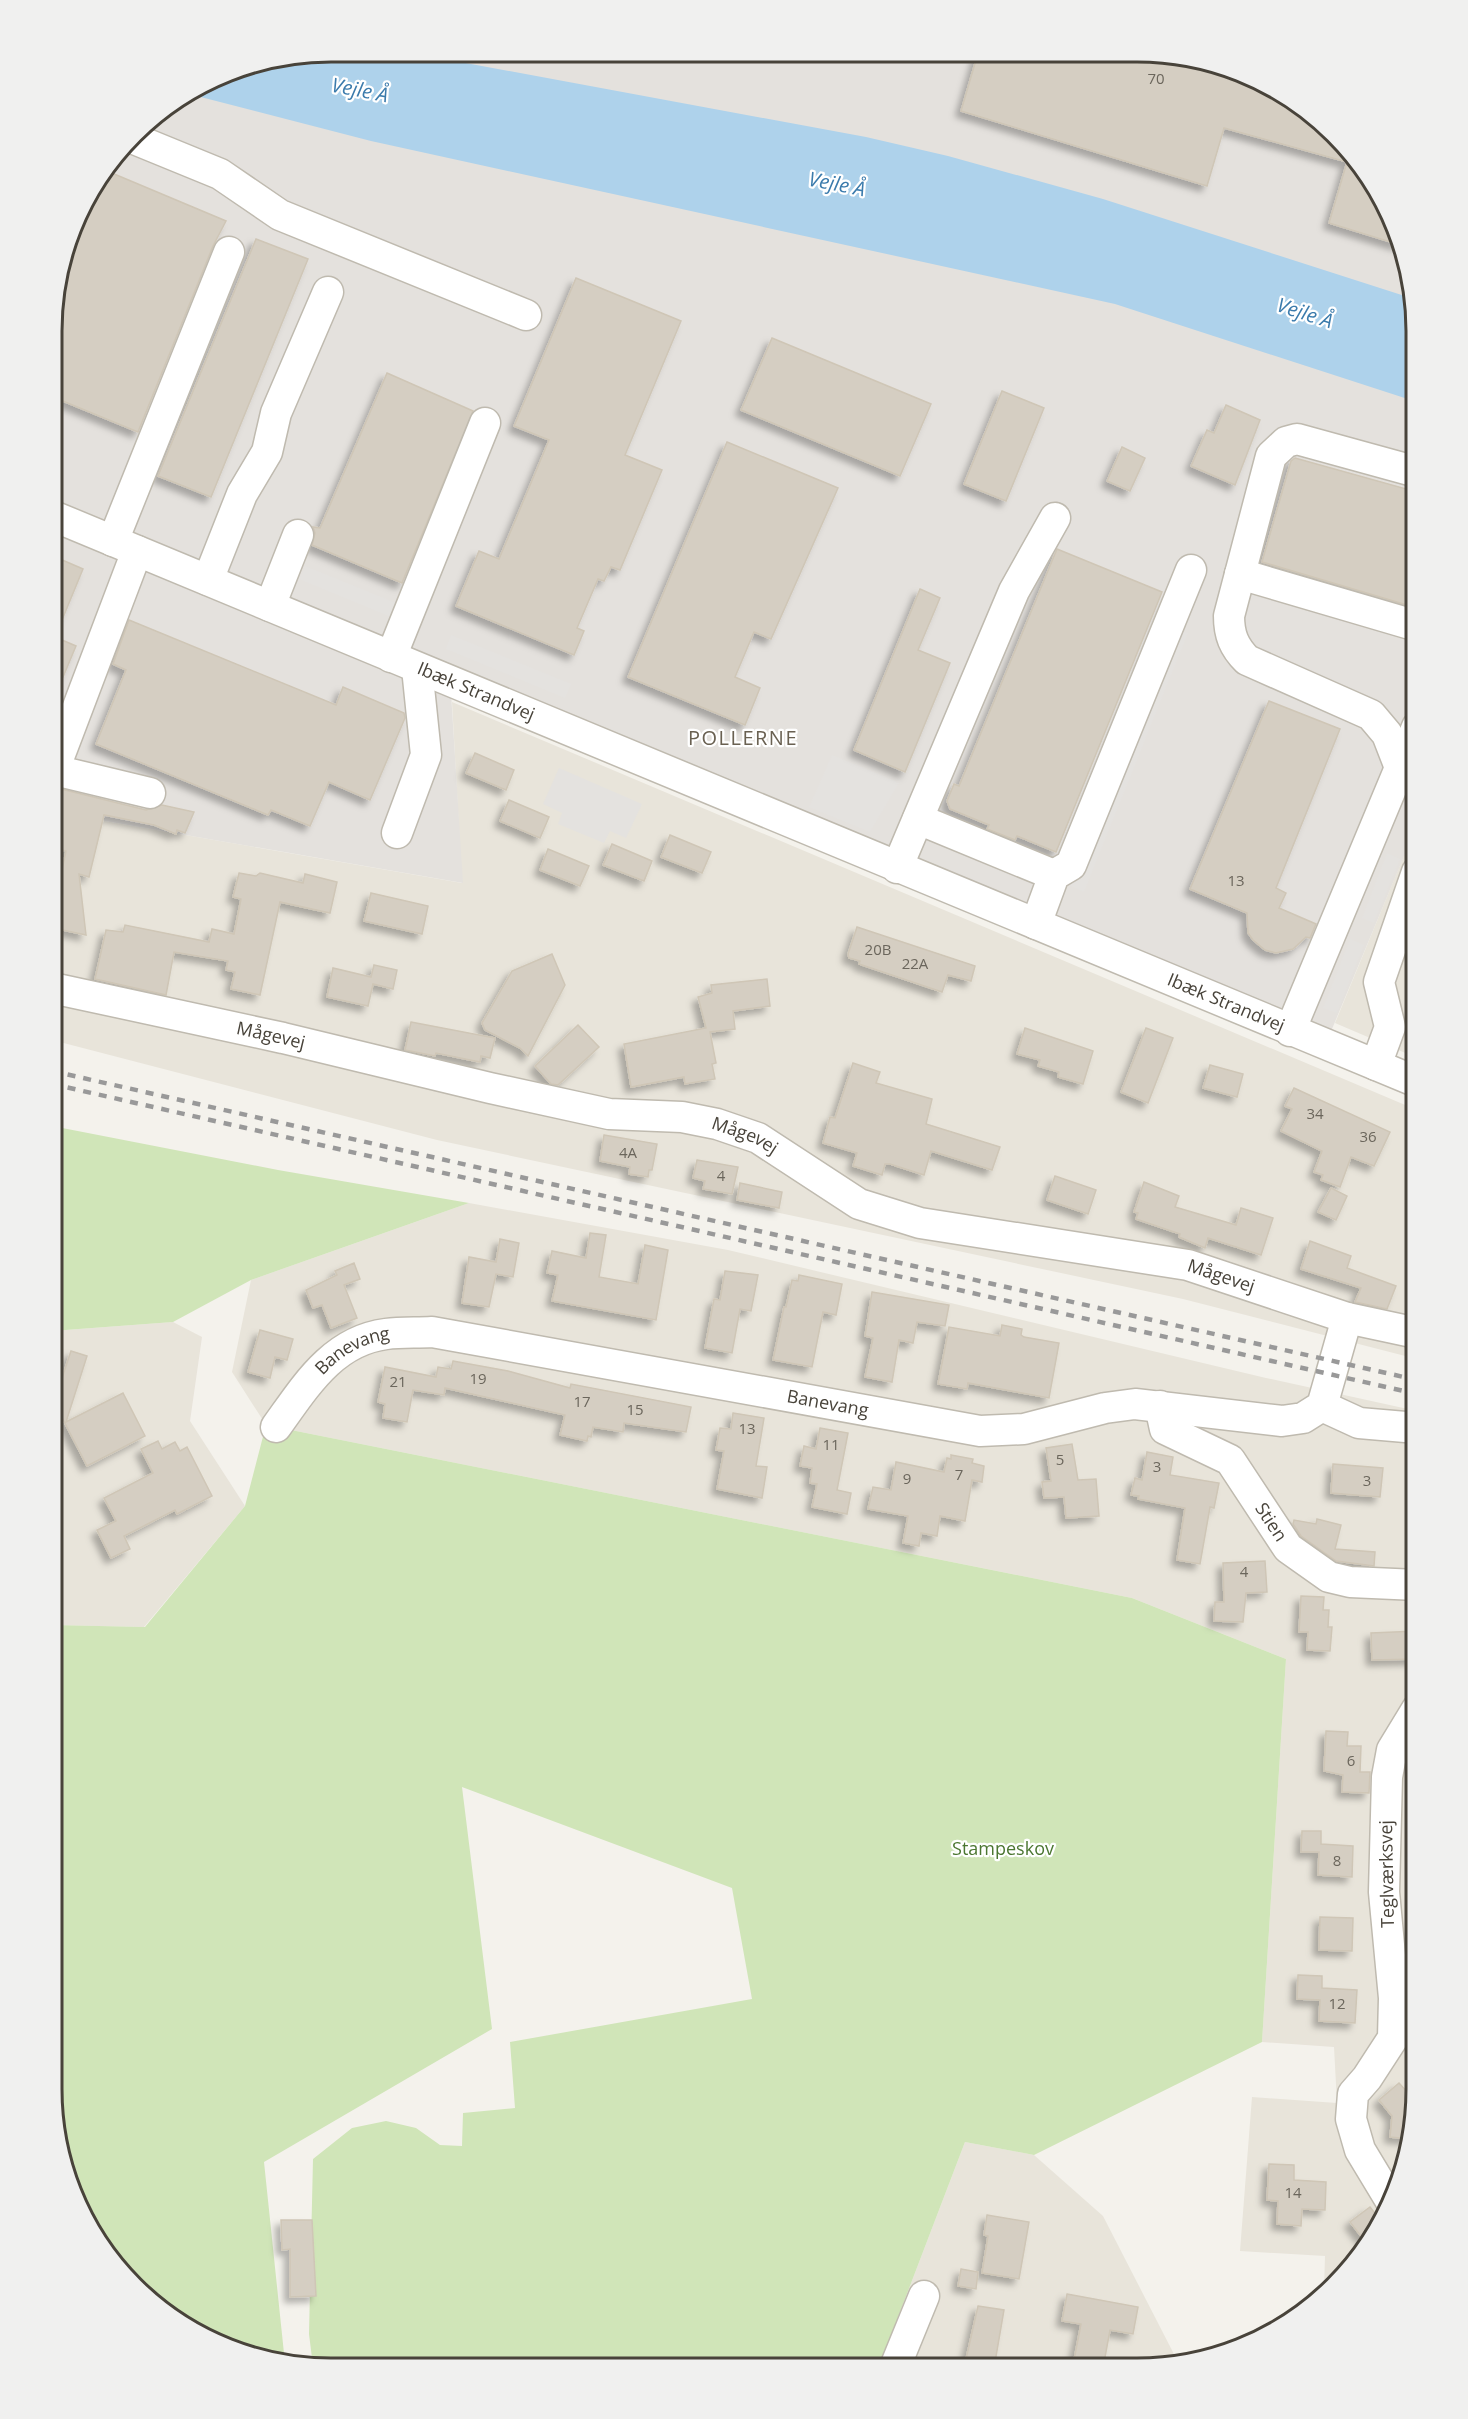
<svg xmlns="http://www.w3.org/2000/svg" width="1468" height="2419" viewBox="0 0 1468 2419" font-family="'Open Sans',sans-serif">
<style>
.residential{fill:#e8e4da}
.industrial{fill:#e4e1dd}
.green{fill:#d0e5b8}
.parking{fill:#e4e2df}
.water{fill:#aed2eb}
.building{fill:#d5cec2;stroke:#cfc6b6;stroke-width:1.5;filter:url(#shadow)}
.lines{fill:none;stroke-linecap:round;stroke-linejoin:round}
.minor-casing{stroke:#bfbaaf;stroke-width:33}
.minor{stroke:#fff;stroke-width:30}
.rail{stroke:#999;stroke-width:4.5;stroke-dasharray:8 8;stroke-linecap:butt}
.labels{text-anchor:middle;stroke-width:4.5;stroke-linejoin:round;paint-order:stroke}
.number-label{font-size:15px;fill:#6b665c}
.street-label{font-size:18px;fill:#48433a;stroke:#fff}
.park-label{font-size:18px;fill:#4b7631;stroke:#fff}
.water-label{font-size:20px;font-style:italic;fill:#3b7bac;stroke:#fff}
.neighbourhood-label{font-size:20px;letter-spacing:1.5px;fill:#6a6152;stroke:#fff}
.rim{fill:none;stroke:#48433a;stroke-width:3}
</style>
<defs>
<filter id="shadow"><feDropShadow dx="-5.5" dy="5.5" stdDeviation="3" flood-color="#0004"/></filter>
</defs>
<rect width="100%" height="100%" fill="#f4f2ec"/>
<g class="residential">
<path d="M452,702L1417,1110V1359L1183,1299L437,1140L52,1040L53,812L462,883Z"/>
<path d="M1417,824V1058L1335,1023Z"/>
<path d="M469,1203L728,1250L1266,1378L1417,1411L1416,2107L1396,2195L1359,2258L1328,2290H1324L1325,2256L1240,2251L1252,2097L1337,2103L1334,2047L1262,2042L1286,1659L1132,1598L266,1425L232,1372L251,1280Z"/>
<path d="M173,1322L202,1337L190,1421L245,1506L144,1627L52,1625V1331Z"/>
<path d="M965,2142L1034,2155L1103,2216L1177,2360L1138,2368L879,2367Z"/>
</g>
<path class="industrial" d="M331,51L1174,53L1308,109L1359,161L1396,224L1417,331V825L1322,1053L450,677L463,883L53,812V294L80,207L146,121L224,72Z"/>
<g class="green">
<path d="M52,1126L278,1170L469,1203L251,1280L173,1322L52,1331Z"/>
<path d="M266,1425L1132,1598L1286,1659L1262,2042L1034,2155L965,2142L879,2367L313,2366L309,2334L313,2159L352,2128L386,2121L416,2128L440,2145L462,2146L463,2113L515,2108L510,2042L752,1999L732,1888L462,1787L492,2029L264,2162L285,2363L223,2347L160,2310L109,2258L72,2195L51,2088L52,1625L145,1627L245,1506Z"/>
</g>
<g class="parking">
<path d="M305,566L396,603L391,617L299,579Z"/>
<path d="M1173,628L1188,633L1084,892L1069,885Z"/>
<path d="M451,635L571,684L565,698L446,649Z"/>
<path d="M832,755L899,783L870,832L809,807Z"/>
<path d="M559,768L642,804L626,838L610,831L604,843L558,824L562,813L543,804Z"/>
<path d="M1387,853L1400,859L1374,923L1362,918Z"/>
<path d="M1350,939L1364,945L1337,1013L1323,1008Z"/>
</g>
<path class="water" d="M331,51H401L866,137L948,156L1103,199L1411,298L1417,331V402L1115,304L371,141L189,94L224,72Z"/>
<g class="building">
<path d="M978,53H1174L1245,72L1308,109L1359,161L1396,224L1400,245L1329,223L1347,162L1224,128L1207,186L961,111Z"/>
<path d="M107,171L226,221L213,246L138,432L53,397V294L80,207Z"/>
<path d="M256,239L308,259L211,497L158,476Z"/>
<path d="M576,278L681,321L625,455L662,470L620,570L611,567L604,581L598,579L577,628L584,631L574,655L456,606L479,551L499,559L549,440L514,426Z"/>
<path d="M772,338L931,404L900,476L741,410Z"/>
<path d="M387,373L473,411L402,583L312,545L315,533L313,527L320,528Z"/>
<path d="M1002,391L1044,408L1006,501L964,484Z"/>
<path d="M1226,405L1260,420L1235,485L1191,466L1207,430L1214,433Z"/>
<path d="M727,442L838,488L771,639L754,632L735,677L760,688L745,725L628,677Z"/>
<path d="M1122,447L1145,458L1130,491L1107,481Z"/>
<path d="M1295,458L1417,492V608L1262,562L1291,461Z"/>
<path d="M1057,549L1162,592L1056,852L1017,836L1015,840L987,829L989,825L950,809L947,801L954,784L959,786Z"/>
<path d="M53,556L83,569L55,637L76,646L53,701Z"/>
<path d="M920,589L940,598L918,650L950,663L905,772L854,750Z"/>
<path d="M129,620L336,705L343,687L404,713L405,718L370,800L329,782L310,826L271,810L268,815L96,744L126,670L113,664Z"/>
<path d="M1269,701L1340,729L1276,888L1286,893L1279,908L1316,924L1310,938L1306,937L1293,949L1276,953L1265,950L1253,940L1248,933L1247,913L1190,889Z"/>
<path d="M475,753L514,770L506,790L466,773Z"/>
<path d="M53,787L146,810L162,805L194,812L185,833L177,830L176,834L154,825L104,815L89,877L79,874L86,935L53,928V882L59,884L66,851L53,848Z"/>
<path d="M509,800L549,817L540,838L500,821Z"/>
<path d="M670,835L711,852L702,873L661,857Z"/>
<path d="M612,844L652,861L644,881L603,865Z"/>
<path d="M548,849L589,866L580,886L540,870Z"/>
<path d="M239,873L256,876L260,873L303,883L305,874L337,882L330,913L280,902L260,995L231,989L235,972L226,970L228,961L174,952L166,995L95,979L106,930L123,932L125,925L209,942L212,929L234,934L241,899L233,897Z"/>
<path d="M371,893L428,906L422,934L364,921Z"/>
<path d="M857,927L975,966L971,981L948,975L942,992L859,964L860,961L849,958L848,954Z"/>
<path d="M552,954L565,985L528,1056L520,1048L485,1030L482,1023L512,971Z"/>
<path d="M374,965L397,970L393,989L373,984L368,1006L327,997L333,968L371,977Z"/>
<path d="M767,979L770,1006L733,1011L735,1029L710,1032L716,1063L712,1064L715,1079L685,1084L684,1077L631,1087L624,1044L706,1028L698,997L712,993L711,985Z"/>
<path d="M411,1022L495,1038L490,1058L481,1056L480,1062L436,1053L435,1056L405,1050Z"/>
<path d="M578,1025L599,1047L558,1085L551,1084L535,1066Z"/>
<path d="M1025,1028L1093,1051L1083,1084L1058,1077L1059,1072L1038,1066L1040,1060L1017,1054Z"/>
<path d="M1146,1028L1173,1038L1148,1103L1121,1092Z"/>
<path d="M853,1063L880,1072L876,1083L932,1099L926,1124L1000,1147L992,1170L931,1151L924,1175L890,1164H885L882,1175L853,1166L857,1153L823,1143L830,1117L835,1118Z"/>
<path d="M1210,1065L1243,1074L1237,1097L1203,1088Z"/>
<path d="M1294,1088L1390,1132L1374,1166L1351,1157L1340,1187L1321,1180L1323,1175L1314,1172L1322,1151L1281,1131L1292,1109L1285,1106Z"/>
<path d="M604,1135L657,1144L652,1170H649L648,1177L629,1174L630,1167L600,1161Z"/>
<path d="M697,1160L738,1167L732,1194L703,1189L705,1181L693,1178Z"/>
<path d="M1055,1176L1096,1190L1088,1214L1047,1200Z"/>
<path d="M1144,1182L1179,1196L1175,1207L1236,1225L1241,1208L1273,1218L1261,1255L1208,1238L1205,1248L1179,1237L1180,1234L1136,1219L1138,1213L1134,1212Z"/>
<path d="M740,1183L782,1192L779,1208L737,1200Z"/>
<path d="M1331,1188L1347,1196L1336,1220L1318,1212Z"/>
<path d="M590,1233L606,1235L599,1277L638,1284L645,1245L668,1250L656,1320L552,1301L558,1275L547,1273L552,1251L586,1258Z"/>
<path d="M500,1239L519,1243L513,1277L496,1274L489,1307L462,1303L469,1257L496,1262Z"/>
<path d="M1310,1241L1351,1256L1347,1268L1396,1286L1387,1309L1355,1302L1361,1288L1301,1269Z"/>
<path d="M354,1263L360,1279L344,1285L357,1318L331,1328L322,1305L313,1308L306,1290L337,1275L335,1271Z"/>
<path d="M725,1271L758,1275L751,1311L740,1309L732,1353L705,1348L714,1299L720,1300Z"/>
<path d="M799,1275L842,1284L836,1315L823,1312L812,1367L773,1360L784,1307H786L792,1280L798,1281Z"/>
<path d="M872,1292L949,1305L945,1326L917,1322L913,1343L899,1340L892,1382L865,1377L873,1338L865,1336Z"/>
<path d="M1002,1325L1022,1329L1021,1335L1024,1337L1059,1343L1049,1398L968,1383L967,1389L938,1384L949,1327L1000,1336Z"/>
<path d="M260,1330L293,1339L287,1360L275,1357L270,1378L248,1372Z"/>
<path d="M71,1351L87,1356L66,1422L123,1393L145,1436L87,1466L54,1402Z"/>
<path d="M453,1361L508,1371L570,1388L571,1384L691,1407L686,1432L624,1423L623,1432L593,1427L591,1437L588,1436L587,1441L560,1435L565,1415L445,1388L444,1395L413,1390L407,1422L383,1418L385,1404L378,1402L385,1367L436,1377L438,1367L451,1369Z"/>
<path d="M733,1413L764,1418L756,1466L767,1467L762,1498L717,1489L724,1451L716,1450L720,1428L731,1429Z"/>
<path d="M820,1428L848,1433L837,1490L851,1493L847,1514L812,1507L817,1484L810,1483L812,1468L800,1466L804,1446L816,1449Z"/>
<path d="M158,1441L162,1449L175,1442L180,1451L187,1447L212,1496L177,1514L175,1510L124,1536L130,1549L111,1558L97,1530L116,1521L104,1498L153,1473L141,1449Z"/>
<path d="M1072,1444L1078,1480L1096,1479L1099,1516L1066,1518L1064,1497L1044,1498L1042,1482L1051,1481L1046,1448Z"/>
<path d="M1147,1452L1173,1457L1170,1475L1219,1483L1214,1508L1210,1507L1200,1564L1177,1560L1185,1508L1138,1499L1139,1496L1131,1495L1135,1478L1142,1480Z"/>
<path d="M951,1455L973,1459L972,1463L984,1466L982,1482L972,1480L965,1521L940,1516L937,1536L921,1533L919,1546L903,1543L908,1516L868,1509L873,1487L891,1490L896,1462L944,1472L947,1458L951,1459Z"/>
<path d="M1333,1464L1383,1468L1380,1497L1331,1493Z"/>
<path d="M1317,1519L1341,1525L1335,1549L1375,1552L1374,1566L1336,1561L1301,1536L1293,1524L1294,1520L1316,1524Z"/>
<path d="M1265,1561L1267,1592L1246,1593L1243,1622L1214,1621L1215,1602H1224L1223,1563Z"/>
<path d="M1301,1596L1324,1597L1323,1610H1329L1328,1627H1332L1330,1651L1307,1650L1308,1632H1299Z"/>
<path d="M1417,1631V1659L1372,1660L1371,1633Z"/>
<path d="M1326,1731L1348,1732L1347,1746H1361L1360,1772H1370L1369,1793L1342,1792L1343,1775L1324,1771Z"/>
<path d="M1302,1831H1321V1844L1353,1846L1352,1877L1318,1875L1319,1852H1301Z"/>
<path d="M1320,1917L1353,1918L1352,1951L1319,1950Z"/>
<path d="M1298,1975L1322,1976V1988L1357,1990L1355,2023L1319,2021L1320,2000L1297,1999Z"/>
<path d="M1399,2083L1408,2093L1416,2086V2107L1409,2139L1390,2137L1392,2116L1379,2100Z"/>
<path d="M1269,2164L1294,2165V2180L1326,2182L1325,2210L1302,2209L1301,2226L1277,2224L1278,2201L1267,2200Z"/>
<path d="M1370,2207L1381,2221L1367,2244L1350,2222Z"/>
<path d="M987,2215L1029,2222L1019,2279L982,2273L988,2236L984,2235Z"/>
<path d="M281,2220H312L316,2296L290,2297V2249L282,2250Z"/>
<path d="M961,2269L978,2272L976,2289L958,2286Z"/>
<path d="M1067,2294L1138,2307L1133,2334L1110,2330L1103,2368H1078L1073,2365L1081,2324L1062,2321Z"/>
<path d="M978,2306L1004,2310L994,2368H964Z"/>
</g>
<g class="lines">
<g class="minor-casing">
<g id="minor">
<path d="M132,138L220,174L280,215L526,315"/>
<path id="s1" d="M53,516L1417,1082"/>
<path d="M113,541L229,252"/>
<path d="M137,551L54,770L150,793"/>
<path d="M1240,574L1417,626"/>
<path d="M208,580L242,494L267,452L276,413L328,292"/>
<path d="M270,606L298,535"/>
<path d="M391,657L485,423"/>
<path d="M1399,765L1387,734L1371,715L1247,660C1234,647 1229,635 1229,616L1271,456L1286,442L1297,439L1417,472"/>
<path d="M918,819L1054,875"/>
<path d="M397,833L426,755L417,668"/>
<path d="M897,868L1014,591L1055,518"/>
<path d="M1036,924L1054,875L1071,865L1191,570"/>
<path id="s2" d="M52,988L283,1038L490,1088L609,1114L682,1117L717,1124L758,1138L859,1204L920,1223L1188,1265L1347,1318L1417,1333"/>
<path d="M1290,1031L1417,727"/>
<path d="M1376,1065L1390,1027L1379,982L1417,872"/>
<path id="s3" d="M1160,1406L1165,1429L1230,1460L1288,1548L1329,1577L1350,1582L1417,1585"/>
<path d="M1322,1406L1359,1423L1417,1428"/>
<path id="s4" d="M276,1427C305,1387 332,1341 386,1334C401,1332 417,1333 432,1332L980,1431L1024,1429L1105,1408L1135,1404L1282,1421L1303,1418L1322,1406L1347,1318"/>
<path d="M1392,2203L1360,2150L1351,2119L1353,2094L1367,2078L1393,2038L1394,1998L1384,1892L1387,1777L1392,1750L1417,1709"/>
<path d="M895,2367L924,2296"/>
</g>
</g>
<use href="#minor" class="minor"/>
<g class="rail">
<path d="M52,1071L1417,1380"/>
<path d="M52,1084L1417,1394"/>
</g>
</g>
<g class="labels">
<g class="number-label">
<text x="1156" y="84">70</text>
<text x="1236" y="886">13</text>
<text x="878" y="955">20B</text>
<text x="915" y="969">22A</text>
<text x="1315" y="1119">34</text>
<text x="1368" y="1142">36</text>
<text x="628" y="1158">4A</text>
<text x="721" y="1181">4</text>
<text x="478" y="1384">19</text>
<text x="398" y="1387">21</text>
<text x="582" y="1407">17</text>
<text x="635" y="1415">15</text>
<text x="747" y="1434">13</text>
<text x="831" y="1450">11</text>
<text x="1060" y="1465">5</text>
<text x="1157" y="1472">3</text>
<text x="959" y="1480">7</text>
<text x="907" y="1484">9</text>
<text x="1367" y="1486">3</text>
<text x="1244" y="1577">4</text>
<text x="1351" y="1766">6</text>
<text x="1337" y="1866">8</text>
<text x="1337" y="2009">12</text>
<text x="1293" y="2198">14</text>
</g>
<g class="street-label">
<text dy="6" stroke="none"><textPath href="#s1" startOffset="458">Ibæk Strandvej</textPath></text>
<text dy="6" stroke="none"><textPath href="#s1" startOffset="1270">Ibæk Strandvej</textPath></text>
<text dy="6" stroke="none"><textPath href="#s2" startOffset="224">Mågevej</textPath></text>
<text dy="6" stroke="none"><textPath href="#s2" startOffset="710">Mågevej</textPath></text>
<text dy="6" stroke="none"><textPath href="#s2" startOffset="1214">Mågevej</textPath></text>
<text dy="6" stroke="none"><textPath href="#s4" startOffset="111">Banevang</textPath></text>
<text dy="6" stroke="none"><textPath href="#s4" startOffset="597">Banevang</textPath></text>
<text dy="6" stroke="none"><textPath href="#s3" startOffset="170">Stien</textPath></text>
<text transform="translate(1387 1874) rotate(-91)" y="6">Teglværksvej</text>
</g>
<g class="park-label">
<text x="1003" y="1855">Stampeskov</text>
</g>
<g class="water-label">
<text transform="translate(360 90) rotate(11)" y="7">Vejle Å</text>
<text transform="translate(837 184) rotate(11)" y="7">Vejle Å</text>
<text transform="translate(1305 313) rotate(18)" y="7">Vejle Å</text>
</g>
<g class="neighbourhood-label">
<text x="743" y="745">POLLERNE</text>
</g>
</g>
<path d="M0 0H1468V2419H0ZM331 62H1137A269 269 0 0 1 1406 331V2089A269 269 0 0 1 1137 2358H331A269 269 0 0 1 62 2089V331A269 269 0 0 1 331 62Z" fill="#f0f0ef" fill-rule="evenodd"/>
<path class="rim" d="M331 62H1137A269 269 0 0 1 1406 331V2089A269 269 0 0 1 1137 2358H331A269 269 0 0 1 62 2089V331A269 269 0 0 1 331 62Z"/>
</svg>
